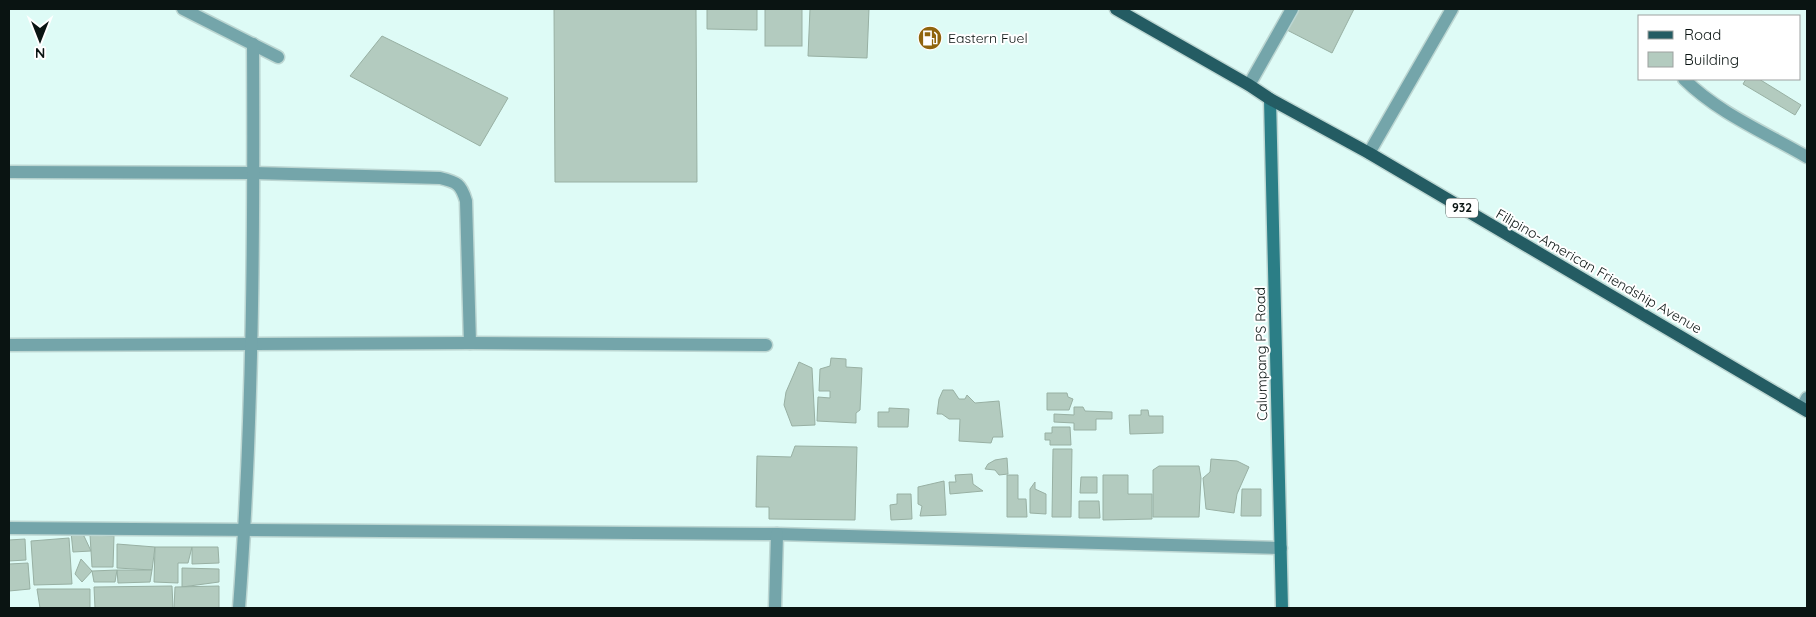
<svg xmlns="http://www.w3.org/2000/svg" width="1816" height="617" viewBox="0 0 1816 617" font-family="Quicksand,sans-serif">
<style>
.building{fill:#b3cbbf;stroke:#98b0a3}
.lines{fill:none;stroke-linecap:round;stroke-linejoin:round}
.street-casing{stroke:#bcd6d2;stroke-width:15}
.secondary-casing{stroke:#bcd6d2;stroke-width:15}
.primary-casing{stroke:#bcd6d2;stroke-width:15}
.street{stroke:#74a5aa;stroke-width:12}
.secondary{stroke:#2b7e86;stroke-width:12}
.primary{stroke:#245c63;stroke-width:12}
.labels{text-anchor:middle;stroke-width:4;stroke-linejoin:round;paint-order:stroke}
.shield{fill:#fff;stroke:#545a59;stroke-width:1}
.shield-label{font-size:12px;font-weight:bold;fill:#0a1412}
.poi-label{font-size:14px;fill:#0a1412;stroke:#fff;text-anchor:start}
.street-label{font-size:14px;fill:#0a1412;stroke:#fff}
</style>
<rect width="100%" height="100%" fill="#defbf6"/>
<g class="building">
<path d="M554,9H696L697,182H555Z"/>
<path d="M707,9H757V30L707,29Z"/>
<rect x="765" y="9" width="37" height="37"/>
<path d="M810,9H869L867,58L808,56Z"/>
<path d="M1298,9H1354L1332,53L1287,30Z"/>
<path d="M382,36L508,98L480,146L350,76Z"/>
<path d="M1746,79H1759L1801,105L1795,115L1743,84Z"/>
<path d="M831,358L846,359V367L862,368L860,410L856,413V423L817,421L818,397L830,398V391H819L820,369L830,366Z"/>
<path d="M799,362L812,368L815,425L792,426L784,405L786,392Z"/>
<path d="M943,390H953L959,399H965L967,395L975,403L999,401L1003,437H993L991,443L959,441L960,419H949L942,414H937L939,399Z"/>
<path d="M1047,393H1067L1068,397L1073,399L1069,410H1047Z"/>
<path d="M1074,407H1083L1085,411L1112,412V419H1096V430H1074V423L1054,422V414L1074,415Z"/>
<path d="M889,408L909,409L908,427H878V412H889Z"/>
<path d="M1141,410H1148L1149,416H1163V433L1130,434L1129,415H1141Z"/>
<path d="M1052,427H1070L1071,445H1050V440H1045V433H1052Z"/>
<path d="M795,446L857,447L855,520L769,519V507H756L757,456L791,457Z"/>
<path d="M1053,449H1072L1071,517H1052Z"/>
<path d="M1007,458L1008,474L999,475L995,470L985,469L988,464L995,460Z"/>
<path d="M1211,459L1237,461L1249,467L1237,494L1234,513L1206,509L1203,478L1210,472Z"/>
<path d="M1159,466H1199L1201,478L1199,517H1153V470Z"/>
<path d="M972,474L973,484L983,491L950,494L949,482H956L955,475Z"/>
<path d="M1007,475H1018V499H1026L1027,517H1007Z"/>
<path d="M1103,475H1128V494H1152V519L1103,520Z"/>
<path d="M1081,477H1097V493H1080Z"/>
<path d="M944,481L946,515L920,516L922,506L918,504V487Z"/>
<path d="M1035,482V489L1046,494V514L1030,513V489Z"/>
<path d="M1242,489H1261V516H1241Z"/>
<path d="M897,494H911L912,519L891,520L890,505L897,504Z"/>
<path d="M1079,501H1099L1100,518H1079Z"/>
<path d="M71,532L84,536L91,551L73,552Z"/>
<path d="M90,535L114,536L113,567H92Z"/>
<path d="M69,538L72,584L34,585L31,541Z"/>
<path d="M25,539L26,560L9,561V540Z"/>
<path d="M117,544L155,547L152,570L117,568Z"/>
<path d="M155,547H192L188,563H178V583L154,582Z"/>
<path d="M192,547H218L219,563L192,564Z"/>
<path d="M81,559L92,571L82,582L75,574Z"/>
<path d="M28,563L30,589L9,591V564Z"/>
<path d="M182,568L219,569V582L182,587Z"/>
<path d="M117,570H152L150,582L118,583Z"/>
<path d="M117,570L115,582H94L92,571Z"/>
<path d="M172,586L173,608H95L94,587Z"/>
<path d="M219,586V608H174L175,587Z"/>
<path d="M37,589H90V608H40Z"/>
</g>
<g class="lines">
<g class="street-casing">
<g id="street">
<path d="M183,9L278,57"/>
<path d="M1684,79C1718,113 1766,133 1807,157"/>
<path d="M1249,85L1292,9"/>
<path d="M1369,153L1452,9"/>
<path d="M9,172L254,173L440,178C457,182 461,184 466,201L470,343"/>
<path d="M9,345L470,343L766,345"/>
<path d="M1802,407L1807,398"/>
<path d="M9,528L777,534L1281,548"/>
<path d="M239,608C253,421 254,232 253,44"/>
<path d="M775,608L777,534"/>
</g>
</g>
<g class="secondary-casing">
<path id="secondary" d="M1270,99L1282,608"/>
</g>
<g class="primary-casing">
<path id="primary" d="M1116,9L1249,85L1270,99L1369,153L1807,411"/>
</g>
<use href="#street" class="street"/>
<use href="#secondary" class="secondary"/>
<use href="#primary" class="primary"/>
</g>
<defs>
<g id="fuel-disc" transform="scale(1.25)"><circle r="9.5" fill="#90640d" stroke="#fff"/><path d="M-5.5-6h7V0h2V4h1.3V-2.5L3-4.5l.8-.8L6-3V5H2.5V1h-1V6h-7ZM-4.2-4.7v3.2H.2V-4.7Z" fill="#fff"/></g>
</defs>
<g fill-rule="evenodd">
<use href="#fuel-disc" x="930" y="38"/>
</g>
<g class="labels">
<rect class="shield" x="1446" y="198.5" width="32" height="19" rx="4"/>
<g class="shield-label">
<text x="1462" y="212">932</text>
</g>
<g class="poi-label">
<text x="948" y="43">Eastern Fuel</text>
</g>
<g class="street-label">
<text transform="translate(1599 271) rotate(30)" y="5">Filipino-American Friendship Avenue</text>
<text transform="translate(1261 354) rotate(-91)" y="5">Calumpang PS Road</text>
</g>
</g>
<rect width="1816" height="617" fill="none" stroke="#0a1412" stroke-width="20"/>
<rect x="1638" y="15" width="162" height="65" fill="#ffffff" stroke="#9da1a0"/>
<rect x="1648" y="31" width="25" height="8" fill="#245c63" stroke="#9da1a0"/>
<text x="1684" y="40" font-size="15" fill="#0a1412">Road</text>
<rect x="1648" y="52" width="25" height="15" fill="#b3cbbf" stroke="#9da1a0"/>
<text x="1684" y="65" font-size="15" fill="#0a1412">Building</text>
<g transform="translate(40 40) rotate(180)" stroke="#ffffff" stroke-width="4" paint-order="stroke">
<path d="M0-4L9 19L0 12L-9 19Z" fill="#0a1412"/>
<text y="-8" font-size="14" font-weight="bold" text-anchor="middle" fill="#0a1412">N</text>
</g>
</svg>
